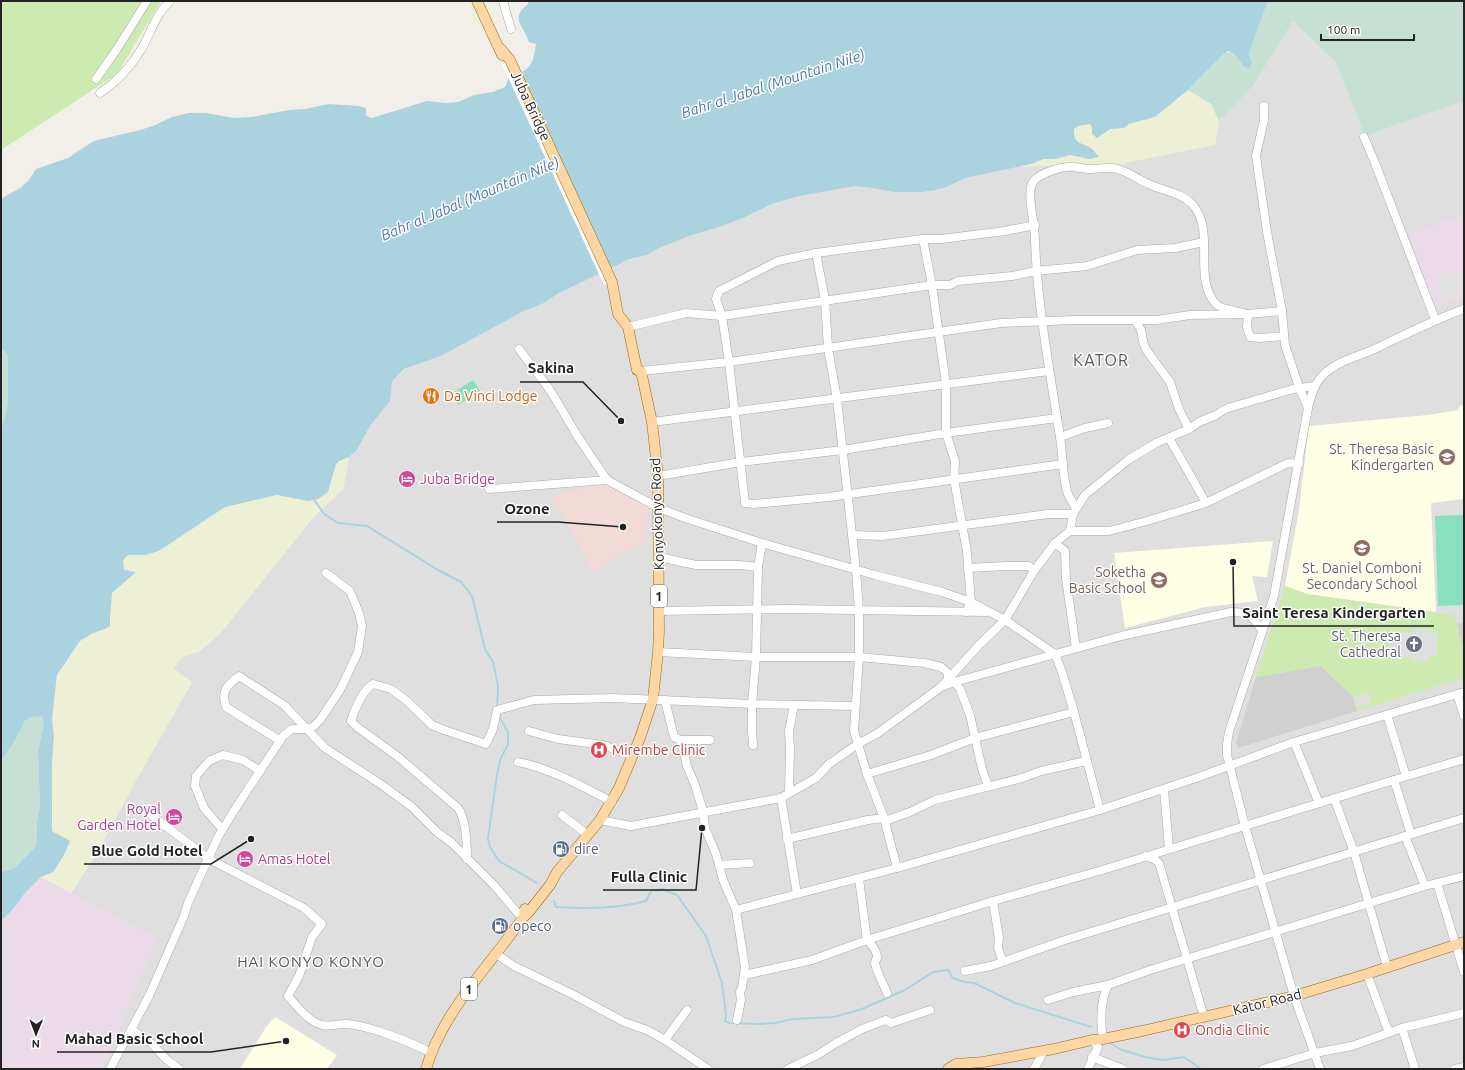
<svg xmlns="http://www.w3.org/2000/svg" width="1465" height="1070" viewBox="0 0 1465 1070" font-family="Ubuntu,sans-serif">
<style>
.residential{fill:#e0dfdf}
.commercial{fill:#f2dad9}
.industrial{fill:#ebdbe8}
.education{fill:#ffffe5}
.religious{fill:#d0d0d0}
.farmland{fill:#eef0d5}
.grass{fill:#cdebb0;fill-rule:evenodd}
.wetland{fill:#c6e0d4}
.pitch{fill:#88e0be}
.parking{fill:#e2e2e2}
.water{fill:#aad3df}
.pier{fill:#fff}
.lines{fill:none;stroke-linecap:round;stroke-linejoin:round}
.stream{stroke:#aad3df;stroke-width:2}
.minor-casing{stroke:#a9a9a9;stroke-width:9}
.major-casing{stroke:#a06b00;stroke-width:11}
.minor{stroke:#fff;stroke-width:8}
.major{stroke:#fcd6a4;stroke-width:10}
.labels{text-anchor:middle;stroke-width:3;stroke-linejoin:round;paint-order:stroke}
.shield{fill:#fff;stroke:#646464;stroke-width:1}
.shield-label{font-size:13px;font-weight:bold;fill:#222}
.street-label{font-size:14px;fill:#222;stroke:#fff}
.food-label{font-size:14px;fill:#c56008;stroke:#fff;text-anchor:start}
.education-label{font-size:14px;fill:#785e54;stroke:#fff;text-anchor:end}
.hotel-label{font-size:14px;fill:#b23c85;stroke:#fff;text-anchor:start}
.worship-label{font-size:14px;fill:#5b616d;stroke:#fff;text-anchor:end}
.health-label{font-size:14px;fill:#be3a42;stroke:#fff;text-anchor:start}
.service-label{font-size:14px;fill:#4e5e75;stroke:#fff;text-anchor:start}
.water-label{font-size:15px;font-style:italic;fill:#4a7aab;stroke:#fff}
.neighbourhood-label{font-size:15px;letter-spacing:1px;fill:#555;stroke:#fff}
.quarter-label{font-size:16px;letter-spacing:1px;fill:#555;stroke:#fff}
.leader{fill:none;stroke:#222;stroke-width:1.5}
.callout-dot{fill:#222;stroke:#fff;stroke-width:1.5}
.callout-label{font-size:15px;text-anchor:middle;font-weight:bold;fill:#222;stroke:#fff;stroke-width:3;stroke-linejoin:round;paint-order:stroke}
</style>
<rect width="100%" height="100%" fill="#f2efe9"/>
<path class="residential" d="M1293,21L1335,62L1365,136L1464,101V1069H101L157,938L71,893L97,853L134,784L192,682L173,669L182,657L200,651L312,519L343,489L349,457L357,450L370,426L390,401L392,382L405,369L441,356L522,312L544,303L559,293L616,266L626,260L647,255L657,249L689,236L719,227L743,218L772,204L800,196L855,186L872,188L893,192H923L947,187L965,178L1009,167L1215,145L1219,121L1253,86Z"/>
<path class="commercial" d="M605,481L648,506L647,544L634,546L601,568L593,571L552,497Z"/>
<g class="industrial">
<path d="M1464,214V297L1435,308L1409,234Z"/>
<path d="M41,877L157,938L101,1069H1V921L13,909L25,893Z"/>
</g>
<g class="education">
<path d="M1464,405V499L1431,503L1436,612L1307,594L1285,586L1299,510L1309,426L1428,415L1459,410V406Z"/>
<path d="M1273,541L1267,577L1252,576L1258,601L1205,607L1125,628L1114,553Z"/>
<path d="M275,1017L337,1055L327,1069H240L266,1027Z"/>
</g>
<g class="religious">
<path d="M1464,622V651L1456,624Z"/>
<path d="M1321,666L1353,697L1357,711L1238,748L1236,743L1256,677Z"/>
</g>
<g class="farmland">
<path d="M1188,90L1211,104L1219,121L1215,145L1120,164L1009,167L1031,164L1044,159H1056L1070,155L1089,159L1091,149L1078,142L1074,136V129L1078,126L1090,124L1097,138L1110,129H1118L1129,124L1155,117Z"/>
<path d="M349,457L343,489L312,519L220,634L200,651L182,657L173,668L192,682L134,784L97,853L71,893L41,877L53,872L52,763L54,736L52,719L58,675L80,641L93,633L105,629L110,626V618L112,593L135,572L124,570L123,560L128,555H145L225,507L277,495L293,498L334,468L336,464L339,461Z"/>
</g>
<g class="grass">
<path d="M1,1H161L117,74L1,150Z"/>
<path d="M1285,586L1307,594L1454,615L1464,651V678L1357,711L1356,707L1371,703L1369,693L1353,697L1321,666L1256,677ZM1413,629L1430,630V633H1438L1437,656H1428V661H1413V657L1390,656V632H1413Z"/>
</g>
<g class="wetland">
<path d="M1268,1H1464V101L1365,136L1335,62L1293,21L1253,86L1219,121L1211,104L1188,90L1225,53L1232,52L1244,67L1251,58L1249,53Z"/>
<path d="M1,349H4L8,356V403L4,421L1,427Z"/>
<path d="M34,716H40L44,719V723L38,752L40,806L37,822L36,846L14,868L1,872V761C4,757 7,752 10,748C17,737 21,720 34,716Z"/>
</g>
<g class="pitch">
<path d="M473,380L480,391L458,405L451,394Z"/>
<path d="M1464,515V605L1438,606L1435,516Z"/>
</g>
<path class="parking" d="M1457,271L1464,289L1457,291L1459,298L1447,302L1446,298L1442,299L1435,278Z"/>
<path class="water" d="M528,1H1268L1249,53L1252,62L1250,68L1244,67L1234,54L1229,51L1225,53L1188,90L1155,117L1129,124L1124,128L1110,129L1097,138L1092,134V128L1090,124L1078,126L1074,129C1073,145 1082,142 1092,149C1094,151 1097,154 1099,157L1089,159L1070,155L1056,159H1044L1031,164L965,178L947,187L935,190L923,192H893L872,188L855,186L800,196L772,204L743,218L719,227L689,236L657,249L647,255L626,260L616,266L559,293L544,303L522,312L441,356L404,369L392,382L390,401L370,426L357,450L349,457L339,461L336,464L328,492L318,499L308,501L277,495L225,507L159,551L145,555H128L123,560L124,570L136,572L112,593L110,618V626L105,629L93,633L80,641L57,675L52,719L54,736L52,763V831L70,841L64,855L53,872L41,877L25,893L13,909L1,921V872L14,868L36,846L37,822L40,806L38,752L44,723L43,719L41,716L31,717L25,721L11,747L1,761V427L4,421L8,403V356L4,350L1,349V199L20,188L28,181L36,169L68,158L94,141L140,130L153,126L172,117L189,113H206L234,118L252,117L289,110L305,109L329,104L359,106L366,108V116L372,118L427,101L447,103L458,102L474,95L493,92L505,87L509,77C532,68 532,68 536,44L529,42C524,26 509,19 528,4Z"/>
<path class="pier" d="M513,59L615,280L604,285L502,64Z"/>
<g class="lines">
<g class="stream">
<path d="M313,498L324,514L338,523L367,526L438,570L461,582L472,596L485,649L493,662L498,686L497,708"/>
<path d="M499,716L508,732V744L501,758L497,774L488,839L490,847L499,861L537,883"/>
<path d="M554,901L556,907C586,909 618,909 646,901L651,891L662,889L677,895L706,936L722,983L726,1015L725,1021L729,1023L760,1024L775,1023L793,1019L834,1017L862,1009L905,990L933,972L948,970L953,978L964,982L974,983L1015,1003L1091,1027"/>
<path d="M1108,1042L1122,1050L1145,1057L1163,1060L1184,1057L1201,1069"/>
</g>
<g class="minor-casing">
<g id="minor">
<path d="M503,1L511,29"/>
<path d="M96,79L117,49L147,1"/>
<path d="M100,93C118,81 131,67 142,48C152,31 155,15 170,1"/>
<path d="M1264,106V120L1256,156L1267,232L1282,311L1285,345L1299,387L1308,408"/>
<path d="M1364,137L1375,163L1435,319"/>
<path d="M1035,225L1005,231L941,239H923L816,253L778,261L719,291L716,299L722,316L729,362L745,503L754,504L829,497L1063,464"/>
<path d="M923,239L932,285L946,384V433L955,461L954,479L967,552L971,602L966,612"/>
<path d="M816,253L825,300L828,348L837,399L856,570L859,610V657L854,731L867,774L884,818L897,868"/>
<path d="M1135,320L1141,330L1144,345L1147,351L1170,382L1179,409L1189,429"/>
<path d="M628,327L686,313L722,316L932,285H950L958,281L1012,276L1036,271L1087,266L1137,250L1175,248L1204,242"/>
<path d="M519,349L550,390L578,437L607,480L659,508L685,518L762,543L875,575L942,592L971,602L1005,620L1055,654L1062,672L1074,712L1100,810"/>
<path d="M641,371L729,362L1001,323L1073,320H1157L1190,315L1248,314L1282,311"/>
<path d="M652,422L1049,371"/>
<path d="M1060,437L1085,428L1108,423"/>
<path d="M1169,438L1206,503"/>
<path d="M658,476L741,462L843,450L946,433L1057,418"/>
<path d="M489,489L607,480"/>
<path d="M1076,508C1073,503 1070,499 1068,494C1062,477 1063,455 1060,437C1050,371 1037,305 1035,239C1035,224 1026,193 1033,182C1040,172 1064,166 1075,167C1080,168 1085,169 1091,169C1098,169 1106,167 1113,168C1127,170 1138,180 1151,185C1165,191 1181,193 1192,204C1217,230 1191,279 1217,305C1222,309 1241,312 1248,314L1247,327L1250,337L1260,338L1284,336"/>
<path d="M1070,531H1109L1147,521L1206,503L1288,463L1299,464"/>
<path d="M852,535L883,536L1048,514H1073"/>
<path d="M1055,543L1065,551L1066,579L1076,648"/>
<path d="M659,557L696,565H740L758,567"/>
<path d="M968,568L1006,566H1029L1034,571"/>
<path d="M659,611L787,609L986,612"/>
<path d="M658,652L756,657H859L924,663L941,667L948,673V679L954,682L960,689L970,715L982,769L988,786"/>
<path d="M942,686L979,645L1005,620L1034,571L1055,543L1070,531L1073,514L1085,495L1128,460L1156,443L1189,429L1199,422L1216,415L1225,409L1293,389L1315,386"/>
<path d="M1457,694L1464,716"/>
<path d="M665,700L674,737L681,740L687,766L695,785L703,811L705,828L716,854L723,880L736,910L745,967L742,988L740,992L741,1000L737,1020"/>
<path d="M1387,715L1406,776"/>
<path d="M529,731L558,739L603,745L633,756"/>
<path d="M279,740L226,707C221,691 226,686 239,676L284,705L325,748L382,785L412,807L437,832L452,843L493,884L522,918"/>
<path d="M681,740H710"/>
<path d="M1294,742L1319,803"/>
<path d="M753,745L752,731V704L756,657L758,567L762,543"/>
<path d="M518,762C547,767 584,787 612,802"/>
<path d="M867,774L931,755L975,738L1074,712"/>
<path d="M1394,780L1411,834"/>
<path d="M1164,789L1169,849"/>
<path d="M789,793L790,749L789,731L794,705"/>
<path d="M781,798L797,894"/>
<path d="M1334,798L1354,852L1387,967"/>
<path d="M151,815L209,859L304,908L322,924L312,937L299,976L288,996C297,1006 309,1023 323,1025C331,1027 340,1023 348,1024C370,1026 411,1042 431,1053"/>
<path d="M562,815L588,835"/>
<path d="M600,820L631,826L781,798L816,778L829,764L858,744L878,733L941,687L954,682L1121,636L1231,612C1249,612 1252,616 1262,630"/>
<path d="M885,821L910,812L935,800L1022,778L1041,771L1086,761"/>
<path d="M222,829L204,808L195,786L196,776L209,761L223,755L243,760L260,771"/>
<path d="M1405,836L1425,886"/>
<path d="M787,839L868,820L884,818"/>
<path d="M1146,856L1154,859L1159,863L1204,1017"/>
<path d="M467,859C467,846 466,819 458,808L397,756L357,727L351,721C355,709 363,690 373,684L391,689L407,701L432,725L444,730L486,744L493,729L497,710L534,700L613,698L752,704L855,706"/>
<path d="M719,865L750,863"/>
<path d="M859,879L867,940C871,944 877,951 877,957C877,960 875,960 875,963C876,971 884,985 887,993"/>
<path d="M1437,883L1464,972"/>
<path d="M993,901L999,938L998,948L1003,962"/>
<path d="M736,910L897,868L1100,810L1196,778L1294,742L1464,692"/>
<path d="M496,954L514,966L572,994L624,1022L647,1030L665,1040L708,1069"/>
<path d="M965,971L991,966L1065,940L1464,818"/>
<path d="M1367,974L1389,1033"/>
<path d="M744,975L812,960L867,940L993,901L1099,871L1394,780L1464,759"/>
<path d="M1048,1000L1073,992L1108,985L1150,970L1425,886L1464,876"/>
<path d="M1402,1028L1415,1069"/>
<path d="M131,1029L151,1043L166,1059L179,1069"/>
<path d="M1103,1039C1100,1020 1100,1002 1108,985"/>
<path d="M665,1040L687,1010"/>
<path d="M1092,1057L1123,1069"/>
<path d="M110,1069L149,996L184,916L188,903L218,837L237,806L283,736L292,729H308L314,726L320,720L340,690L358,652L362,626L359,613L350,591L326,573"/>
<path d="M788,1069L819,1054L836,1043L862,1029L886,1020L891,1023L930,1010"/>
<path d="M1034,1069L1044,1051"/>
<path d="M1088,1069L1098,1047L1092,1040"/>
<path d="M1263,1069L1315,1053L1352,1046L1402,1028L1464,1013"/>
<path d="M1320,1069L1294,996L1245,826L1227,755V744L1229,732L1274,596L1308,408C1311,396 1314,384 1323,375C1339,359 1363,356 1383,345C1410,332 1436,319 1464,309"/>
<path d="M1455,1069L1464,1067"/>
</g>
</g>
<g class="major-casing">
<g id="major">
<path d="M477,1L502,55"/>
<path d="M501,49L510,60L612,282L618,314L628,327L637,370L641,371L652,422L658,476L659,631L658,652L653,699L640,738L619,788L600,820L557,872L550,885L528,913L524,916"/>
<path d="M426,1069C443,1010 490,966 524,916L525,909"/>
<path d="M948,1069L956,1064L983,1062L1054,1049L1092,1040L1103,1039L1142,1031L1251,1006L1294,996L1367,974L1464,942"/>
</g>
</g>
<use href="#minor" class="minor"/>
<use href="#major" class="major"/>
</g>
<defs>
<g id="restaurant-disc" transform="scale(0.9)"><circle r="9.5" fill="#e8710a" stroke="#fff"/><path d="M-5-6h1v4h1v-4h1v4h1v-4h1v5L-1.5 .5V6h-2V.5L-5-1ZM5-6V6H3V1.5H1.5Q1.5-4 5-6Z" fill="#fff"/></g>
<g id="school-disc" transform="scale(0.9)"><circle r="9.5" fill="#8d6e63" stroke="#fff"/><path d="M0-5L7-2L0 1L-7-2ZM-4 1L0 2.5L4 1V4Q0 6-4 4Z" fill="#fff"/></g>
<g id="hotel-disc" transform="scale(0.9)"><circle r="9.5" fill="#d1479c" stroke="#fff"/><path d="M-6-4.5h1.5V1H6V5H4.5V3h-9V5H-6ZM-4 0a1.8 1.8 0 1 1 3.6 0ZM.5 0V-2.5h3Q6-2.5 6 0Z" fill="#fff"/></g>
<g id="church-disc" transform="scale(0.9)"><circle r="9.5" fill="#6b7280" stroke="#fff"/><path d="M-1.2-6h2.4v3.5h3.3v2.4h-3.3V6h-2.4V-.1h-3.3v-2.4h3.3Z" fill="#fff"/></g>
<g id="hospital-disc" transform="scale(0.9)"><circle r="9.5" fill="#e0444e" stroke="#fff"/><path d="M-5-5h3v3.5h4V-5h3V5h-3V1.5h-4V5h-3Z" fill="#fff"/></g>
<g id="fuel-disc" transform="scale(0.9)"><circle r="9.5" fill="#5c6f8a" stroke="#fff"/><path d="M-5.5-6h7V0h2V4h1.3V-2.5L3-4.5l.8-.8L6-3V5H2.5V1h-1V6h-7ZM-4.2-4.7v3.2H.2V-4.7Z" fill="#fff"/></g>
</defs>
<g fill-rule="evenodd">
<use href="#restaurant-disc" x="431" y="396"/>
<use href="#school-disc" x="1447" y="457"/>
<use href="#hotel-disc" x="407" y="479"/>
<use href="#school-disc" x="1362" y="548"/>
<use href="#school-disc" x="1159" y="580"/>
<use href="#church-disc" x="1414" y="644"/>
<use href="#hospital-disc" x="599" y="750"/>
<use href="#hotel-disc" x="174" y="817"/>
<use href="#fuel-disc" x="561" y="849"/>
<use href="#hotel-disc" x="245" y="859"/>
<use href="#fuel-disc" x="500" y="926"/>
<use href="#hospital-disc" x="1182" y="1030"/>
</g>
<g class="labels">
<g class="shield">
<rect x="651" y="585" width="16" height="22" rx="3"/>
<rect x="461" y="978" width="16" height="22" rx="3"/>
</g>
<g class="shield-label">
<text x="659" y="601">1</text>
<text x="469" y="994">1</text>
</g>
<g class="street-label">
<text transform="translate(531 106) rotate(65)" y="5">Juba Bridge</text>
<text transform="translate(657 514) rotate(-92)" y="5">Konyokonyo Road</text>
<text transform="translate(1267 1002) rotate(-14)" y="5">Kator Road</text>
</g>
<g class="food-label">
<text x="444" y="401">Da Vinci Lodge</text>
</g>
<g class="education-label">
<text x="1434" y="454">St. Theresa Basic<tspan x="1434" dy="16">Kindergarten</tspan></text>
<text x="1362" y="573" text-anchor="middle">St. Daniel Comboni<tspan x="1362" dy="16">Secondary School</tspan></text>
<text x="1146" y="577">Soketha<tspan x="1146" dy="16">Basic School</tspan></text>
</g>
<g class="hotel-label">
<text x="420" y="484">Juba Bridge</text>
<text x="161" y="814" text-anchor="end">Royal<tspan x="161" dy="16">Garden Hotel</tspan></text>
<text x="258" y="864">Amas Hotel</text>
</g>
<g class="worship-label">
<text x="1401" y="641">St. Theresa<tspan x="1401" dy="16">Cathedral</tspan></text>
</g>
<g class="health-label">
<text x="612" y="755">Mirembe Clinic</text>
<text x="1195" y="1035">Ondia Clinic</text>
</g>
<g class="service-label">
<text x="574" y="854">dire</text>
<text x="513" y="931">opeco</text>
</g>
<g class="water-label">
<text transform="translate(773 84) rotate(-18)" y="5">Bahr al Jabal (Mountain Nile)</text>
<text transform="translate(470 199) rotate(-23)" y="5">Bahr al Jabal (Mountain Nile)</text>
</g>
<g class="neighbourhood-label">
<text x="311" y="967">HAI KONYO KONYO</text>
</g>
<g class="quarter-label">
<text x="1101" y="366">KATOR</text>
</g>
</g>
<path class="leader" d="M621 421L583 382H520M623 527L558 522H497M1233 562L1234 626H1434M251 839L211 864H84M702 828L696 890H603M286 1041L211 1052H57"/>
<g class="callout-dot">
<circle cx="621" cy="421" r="4"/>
<circle cx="623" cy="527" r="4"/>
<circle cx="1233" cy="562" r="4"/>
<circle cx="251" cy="839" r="4"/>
<circle cx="702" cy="828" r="4"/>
<circle cx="286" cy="1041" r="4"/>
</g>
<g class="callout-label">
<text x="551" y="373">Sakina</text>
<text x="527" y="514">Ozone</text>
<text x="1334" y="618">Saint Teresa Kindergarten</text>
<text x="147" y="856">Blue Gold Hotel</text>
<text x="649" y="882">Fulla Clinic</text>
<text x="134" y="1044">Mahad Basic School</text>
</g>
<rect width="1465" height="1070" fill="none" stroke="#222222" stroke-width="4"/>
<g transform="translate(36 1034) rotate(181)" stroke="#ffffff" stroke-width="3" paint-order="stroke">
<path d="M0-3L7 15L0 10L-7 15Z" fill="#222222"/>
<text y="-6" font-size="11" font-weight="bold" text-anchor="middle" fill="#222222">N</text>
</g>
<path d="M1321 34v6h93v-6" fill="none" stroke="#222222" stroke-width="2"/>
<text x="1327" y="34" font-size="12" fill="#222222" stroke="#ffffff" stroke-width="3" paint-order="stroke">100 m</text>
</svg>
